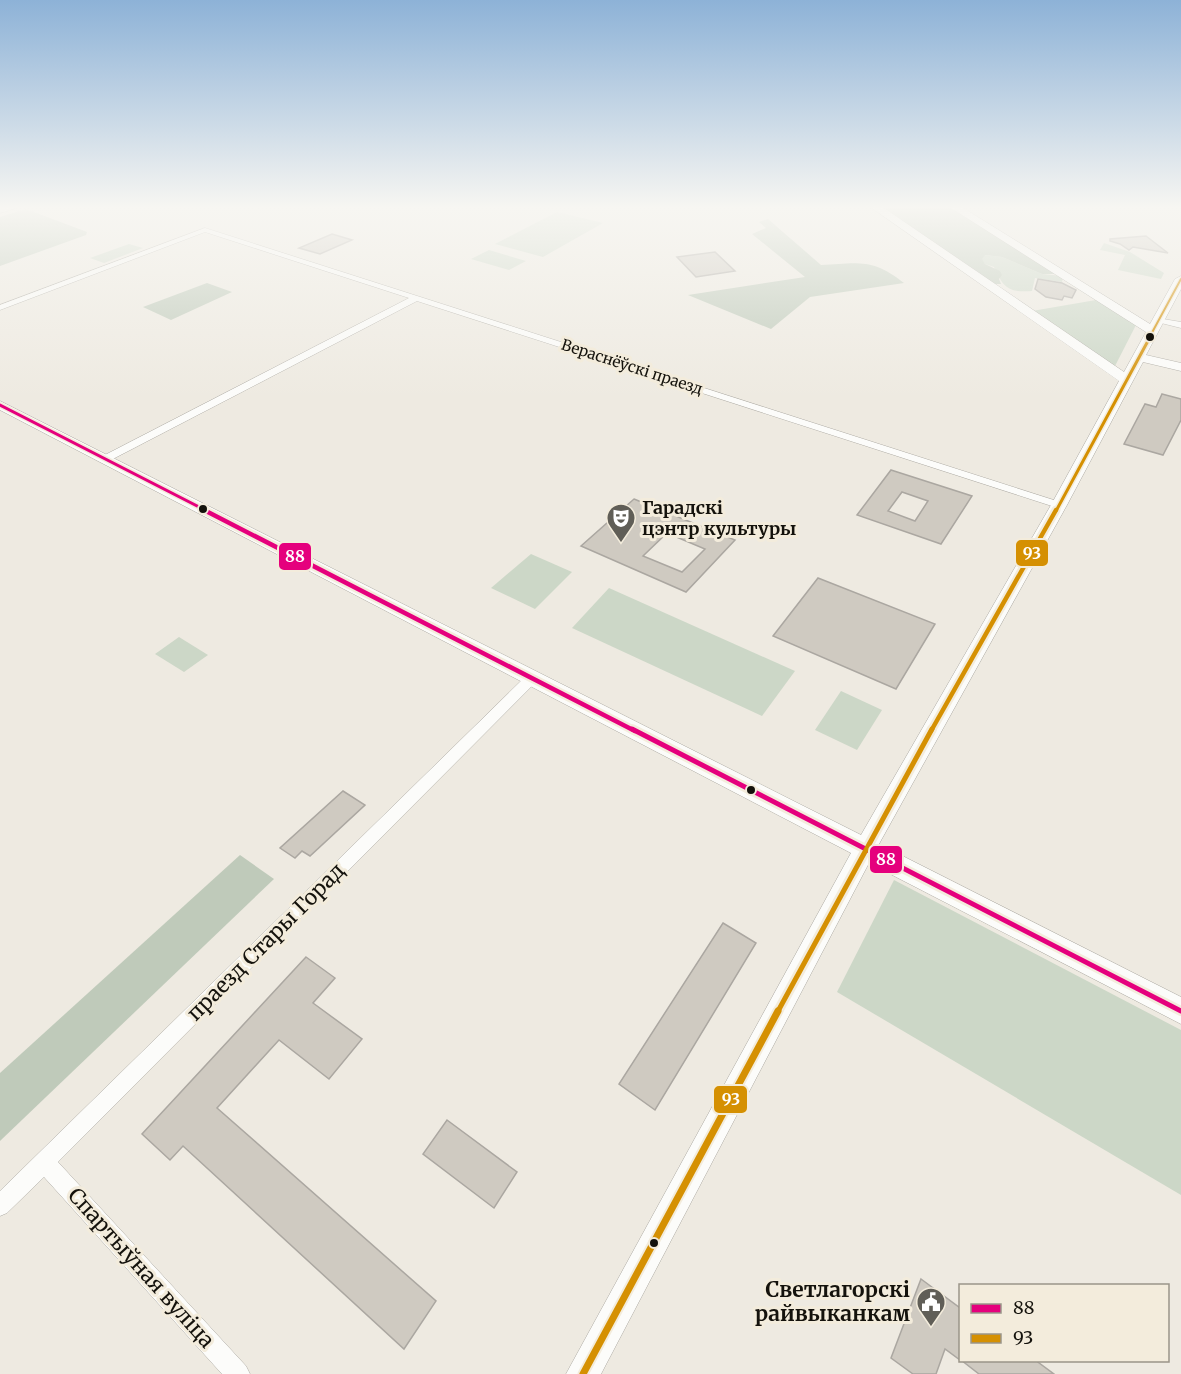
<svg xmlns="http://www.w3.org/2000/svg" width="1181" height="1374" viewBox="0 0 1181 1374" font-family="Merriweather,serif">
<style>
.green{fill:#ccd7c7}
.forest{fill:#bfcaba}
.building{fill:#cfcac1;stroke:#aba7a1;stroke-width:1.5;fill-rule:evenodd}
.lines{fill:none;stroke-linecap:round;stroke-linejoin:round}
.street-casing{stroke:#aca9a2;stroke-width:1}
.secondary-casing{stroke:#aca9a2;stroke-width:1}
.street{fill:#fcfcfa;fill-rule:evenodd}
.secondary{fill:#fcfcfa;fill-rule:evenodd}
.bus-1-far2-casing{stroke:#f3ecdc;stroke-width:6}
.bus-1-far1-casing{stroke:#f3ecdc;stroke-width:9}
.bus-1-casing{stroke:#f3ecdc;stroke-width:10}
.bus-2-far4-casing{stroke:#f3ecdc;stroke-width:4.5}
.bus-2-far3-casing{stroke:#f3ecdc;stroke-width:6}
.bus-2-far2-casing{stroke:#f3ecdc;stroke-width:9}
.bus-2-far1-casing{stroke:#f3ecdc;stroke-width:10}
.bus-2-casing{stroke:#f3ecdc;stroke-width:11}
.bus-1-far2{stroke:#e5007d;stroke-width:3}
.bus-1-far1{stroke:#e5007d;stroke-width:4.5}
.bus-1{stroke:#e5007d;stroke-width:5}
.bus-2-far4{stroke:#d59002;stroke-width:2}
.bus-2-far3{stroke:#d59002;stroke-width:3}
.bus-2-far2{stroke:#d59002;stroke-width:4.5}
.bus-2-far1{stroke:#d59002;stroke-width:5}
.bus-2{stroke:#d59002;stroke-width:7}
.bus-dot{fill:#14120c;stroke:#f3ecdc;stroke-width:2}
.labels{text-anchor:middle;stroke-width:6;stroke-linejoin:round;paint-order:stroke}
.far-street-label{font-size:15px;fill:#14120c;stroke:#f3ecdc}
.poi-label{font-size:18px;font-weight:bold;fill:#14120c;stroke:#f3ecdc;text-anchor:start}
.near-street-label{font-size:21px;fill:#14120c;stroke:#f3ecdc}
.near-poi-label{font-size:21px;font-weight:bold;fill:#14120c;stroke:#f3ecdc;text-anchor:end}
.line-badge{stroke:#f3ecdc;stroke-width:2}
.badge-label{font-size:16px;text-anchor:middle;font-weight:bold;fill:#fff}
</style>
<rect width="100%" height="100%" fill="#eeeae1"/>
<g class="green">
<path d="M557,212L603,223L543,257L495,244Z"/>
<path d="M1104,243L1130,252L1164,273L1161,279L1118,270L1125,255L1100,250Z"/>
<path d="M129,244L143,248L104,263L90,258Z"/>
<path d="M489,250L526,261L509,270L471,259Z"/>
<path d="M984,255L1002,257L1042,274L1063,276L1062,282L1035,278L1032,291C1008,293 1003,287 994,267L985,264L981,259Z"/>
<path d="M1096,300L1136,325L1115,366L1032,311Z"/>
<path d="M531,554L572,572L535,609L491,588Z"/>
<path d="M609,588L795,671L762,716L572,628Z"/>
<path d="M179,637L208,655L184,672L155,654Z"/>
<path d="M841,691L882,710L857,750L815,730Z"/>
<path d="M894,880L1181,1030V1195L837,992Z"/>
</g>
<g class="forest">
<path d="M879,206H950L1056,274H1042L1002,257L985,255L982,259L985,264L1000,271L1002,275L999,279L1001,284H992Z"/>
<path d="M26,209L87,232L86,235L0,266V217Z"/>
<path d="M768,219L821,265C858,263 873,258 904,283L810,297L771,329L688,295L805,277L752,234L766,228L759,222Z"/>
<path d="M207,283L232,292L171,320L143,307Z"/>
<path d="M240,855L274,879L0,1141V1073Z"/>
</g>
<g class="building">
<path d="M332,234L352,240L320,254L299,248Z"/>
<path d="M1146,236L1168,253L1133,247L1129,250L1120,244L1110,241V239Z"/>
<path d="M715,252L735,271L696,277L677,257Z"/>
<path d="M1038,279L1062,283L1076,290L1072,298L1064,296L1062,300L1046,297L1035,289Z"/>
<path d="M1162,394L1181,399V420L1163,455L1124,444L1145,404L1156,407Z"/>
<path d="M891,470L972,496L941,544L857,515ZM902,492L928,501L915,521L888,511Z"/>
<path d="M634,499L735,540L686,592L581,546ZM667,533L705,549L682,572L643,556Z"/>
<path d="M818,578L935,624L896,689L773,636Z"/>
<path d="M343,791L365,805L310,856L302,851L295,858L280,848Z"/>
<path d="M723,923L756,943L655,1110L619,1084Z"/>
<path d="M306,957L335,978L313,1003L362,1039L329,1079L279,1040L217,1108L436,1301L404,1349L183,1146L170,1160L142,1134Z"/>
<path d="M447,1120L517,1172L494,1208L423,1154Z"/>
<path d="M921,1279L960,1308V1360L945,1349L936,1374H913L891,1358Z"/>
<path d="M961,1360H1035L1054,1374H979Z"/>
</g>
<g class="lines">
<g class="street-casing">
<g id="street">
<path d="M205,228L1063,503L1064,505L1059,508L1055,507L417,301L109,461H101V457L409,298L205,232L0,310V305Z"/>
<path d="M1157,318L1181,322V328L1157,322Z"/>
<path d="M532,673L537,675L539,678L537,681L58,1162L246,1366L250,1374H222L44,1177L7,1213L0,1216V1191L527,675Z"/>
</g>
</g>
<g class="secondary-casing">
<g id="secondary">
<path d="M18,206L16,208L0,213V207Z"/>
<path d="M869,206H881L1124,372L1146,332L948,206H960L1150,324L1175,279L1181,276V289L1146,355L1181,363V371L1143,362L1067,505L879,844L1181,997V1024L869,863L601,1374H566L851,853L0,410V401L861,835L1051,505L1119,381Z"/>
</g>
</g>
<use href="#street" class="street"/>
<use href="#secondary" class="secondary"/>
<g class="bus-1-far2-casing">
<path id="bus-1-far2" d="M0,405L207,511"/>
</g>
<g class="bus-1-far1-casing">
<path id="bus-1-far1" d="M204,510L635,731"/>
</g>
<g class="bus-1-casing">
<path id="bus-1" d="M632,729L1181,1011"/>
</g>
<g class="bus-2-far4-casing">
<path id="bus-2-far4" d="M1148,340L1181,279"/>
</g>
<g class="bus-2-far3-casing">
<path id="bus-2-far3" d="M1056,511L1149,339"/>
</g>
<g class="bus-2-far2-casing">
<path id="bus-2-far2" d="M931,731L1056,510"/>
</g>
<g class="bus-2-far1-casing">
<path id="bus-2-far1" d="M777,1013L932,729"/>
</g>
<g class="bus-2-casing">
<path id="bus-2" d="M583,1374L778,1011"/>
</g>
<use href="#bus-1-far2" class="bus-1-far2"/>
<use href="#bus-1-far1" class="bus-1-far1"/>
<use href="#bus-1" class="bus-1"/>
<use href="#bus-2-far4" class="bus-2-far4"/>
<use href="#bus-2-far3" class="bus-2-far3"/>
<use href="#bus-2-far2" class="bus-2-far2"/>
<use href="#bus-2-far1" class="bus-2-far1"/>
<use href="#bus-2" class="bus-2"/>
</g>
<linearGradient id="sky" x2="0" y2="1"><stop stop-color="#8db2d7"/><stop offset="0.52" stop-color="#f7f6f2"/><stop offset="1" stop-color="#f7f6f2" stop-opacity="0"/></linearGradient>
<rect width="1181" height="398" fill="url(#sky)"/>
<defs>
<g id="theatre-pin" transform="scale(1.5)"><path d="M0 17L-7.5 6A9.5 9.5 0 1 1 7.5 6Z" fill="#605e57" stroke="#f3ecdc"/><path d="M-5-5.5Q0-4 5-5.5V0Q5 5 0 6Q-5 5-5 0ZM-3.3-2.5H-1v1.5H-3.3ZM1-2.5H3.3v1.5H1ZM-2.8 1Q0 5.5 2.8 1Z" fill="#fff"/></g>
<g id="civic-pin" transform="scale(1.5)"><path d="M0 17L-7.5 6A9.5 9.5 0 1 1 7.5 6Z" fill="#605e57" stroke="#f3ecdc"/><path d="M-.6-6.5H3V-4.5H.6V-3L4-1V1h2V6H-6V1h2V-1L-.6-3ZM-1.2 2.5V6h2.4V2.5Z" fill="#fff"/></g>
</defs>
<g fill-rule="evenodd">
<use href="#theatre-pin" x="621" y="518"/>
<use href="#civic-pin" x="931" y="1302"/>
</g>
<g class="bus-dot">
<circle cx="1150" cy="337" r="5"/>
<circle cx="203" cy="509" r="5"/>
<circle cx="751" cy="790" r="5"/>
<circle cx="654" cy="1243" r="5"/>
</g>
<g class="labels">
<g class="far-street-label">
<text transform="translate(632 367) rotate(18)" y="5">Вераснёўскі праезд</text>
</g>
<g class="poi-label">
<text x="642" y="514">Гарадскі<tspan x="642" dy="21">цэнтр культуры</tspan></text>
</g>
<g class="near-street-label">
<text transform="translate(266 942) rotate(-45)" y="7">праезд Стары Горад</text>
<text transform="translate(141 1268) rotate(48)" y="7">Спартыўная вуліца</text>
</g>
<g class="near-poi-label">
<text x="910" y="1297">Светлагорскі<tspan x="910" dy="24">райвыканкам</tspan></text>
</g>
</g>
<g class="line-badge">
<rect x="1015" y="539" width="34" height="28" rx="6" fill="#d59002"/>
<rect x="278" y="542" width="34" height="29" rx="6" fill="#e5007d"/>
<rect x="869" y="845" width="34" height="29" rx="6" fill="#e5007d"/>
<rect x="713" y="1085" width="35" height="29" rx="6" fill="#d59002"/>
</g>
<g class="badge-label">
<text x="1032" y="559">93</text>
<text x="295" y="562">88</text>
<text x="886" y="865">88</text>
<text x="731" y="1105">93</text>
</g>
<rect x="959" y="1284" width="210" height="78" fill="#f3ecdc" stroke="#9a9589" stroke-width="1.5"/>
<rect x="971" y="1304" width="30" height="9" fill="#e5007d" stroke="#9a9589" stroke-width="1.5"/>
<text x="1013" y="1314" font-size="18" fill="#14120c">88</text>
<rect x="971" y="1334" width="30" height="9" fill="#d59002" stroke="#9a9589" stroke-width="1.5"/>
<text x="1013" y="1344" font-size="18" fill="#14120c">93</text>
</svg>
